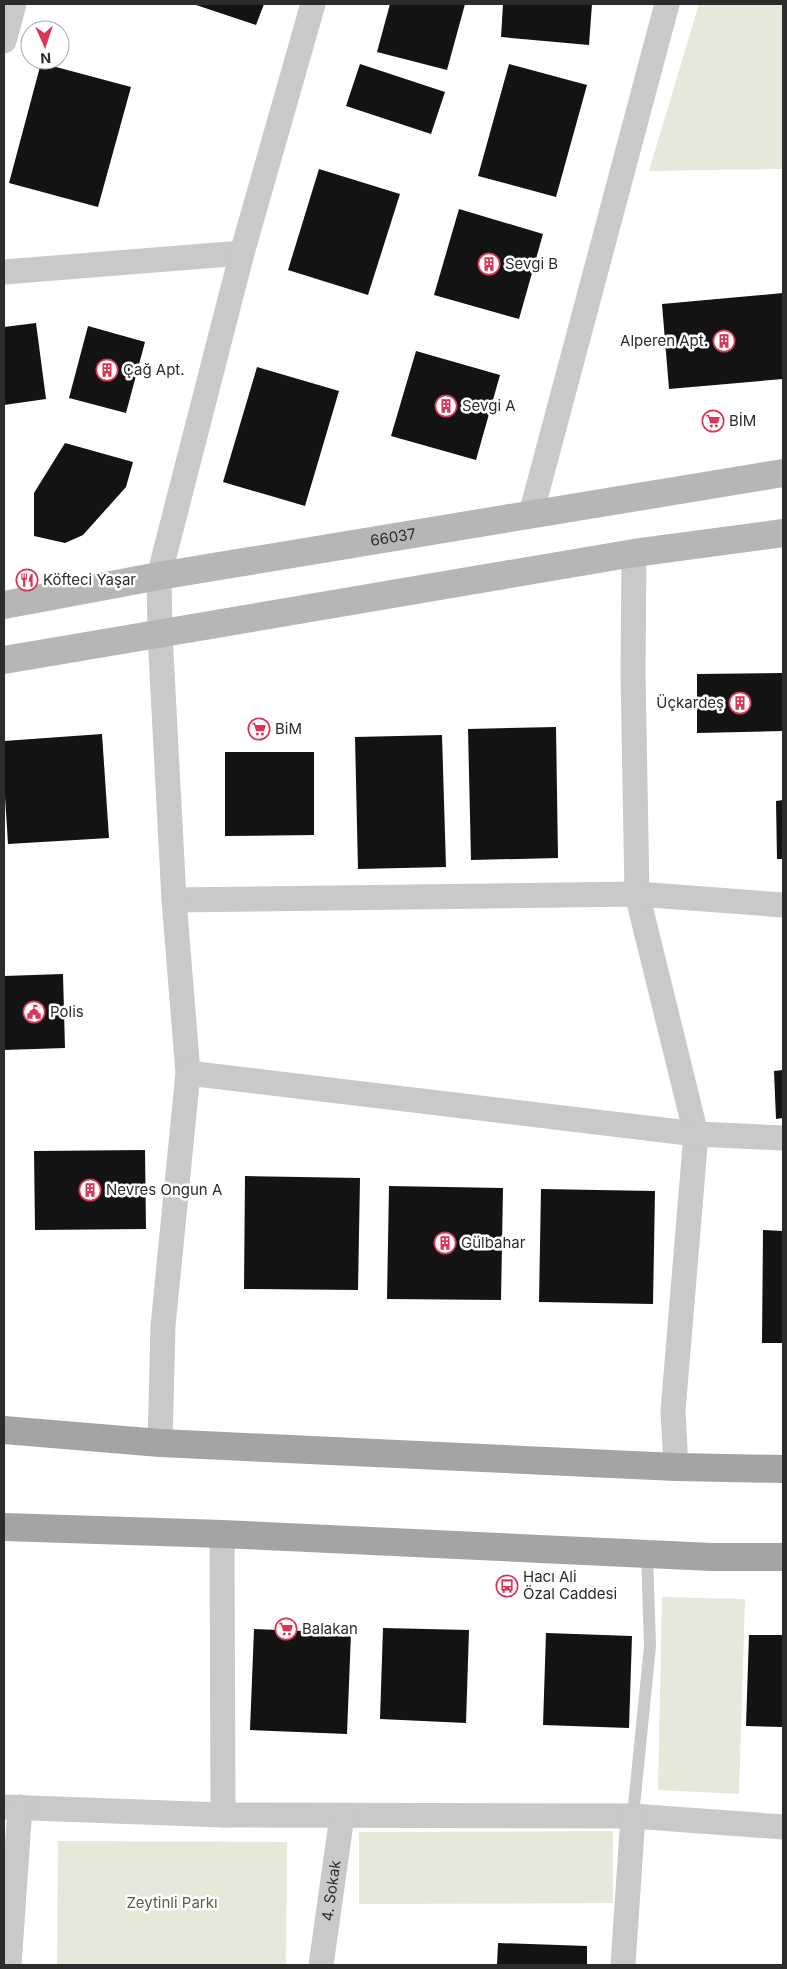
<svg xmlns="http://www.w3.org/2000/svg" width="787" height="1969" viewBox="0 0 787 1969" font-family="Inter,sans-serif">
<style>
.green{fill:#e4e9da}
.building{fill:#131313}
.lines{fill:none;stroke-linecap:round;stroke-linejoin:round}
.lane{stroke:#c9c9c9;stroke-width:12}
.street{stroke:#c9c9c9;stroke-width:25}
.secondary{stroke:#b6b6b6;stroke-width:28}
.primary{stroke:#a4a4a4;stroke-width:28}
.labels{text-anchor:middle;stroke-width:5;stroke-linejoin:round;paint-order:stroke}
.poi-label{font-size:15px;fill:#2c2c2c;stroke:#fff;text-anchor:start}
.street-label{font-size:15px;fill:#2c2c2c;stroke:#fff}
.park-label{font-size:15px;fill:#54643c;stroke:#fff}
</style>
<rect width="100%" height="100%" fill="#fff"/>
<g class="green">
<path d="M699,4H783V169L649,171Z"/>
<path d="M662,1597L745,1599L739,1794L658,1790Z"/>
<path d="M613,1831V1903L359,1904V1832Z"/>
<path d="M58,1841L287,1842L286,1965H57Z"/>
</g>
<g class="building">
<path d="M193,4H264L256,25Z"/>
<path d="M390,4H465L447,70L377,52Z"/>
<path d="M503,4H592L589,45L501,37Z"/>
<path d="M41,63L131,87L98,207L9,183Z"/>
<path d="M360,64L445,92L431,134L346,106Z"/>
<path d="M509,64L587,85L556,197L478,176Z"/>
<path d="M319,169L400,194L368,295L288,270Z"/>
<path d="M459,209L543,234L519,319L434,295Z"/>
<path d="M783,293V379L669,389L662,304Z"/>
<path d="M36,323L46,399L4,405V327Z"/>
<path d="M88,326L145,342L126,413L69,398Z"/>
<path d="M416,351L500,375L476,460L391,436Z"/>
<path d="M257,367L339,391L305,506L223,482Z"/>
<path d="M65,443L133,462L126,487L83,535L65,543L34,536V493Z"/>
<path d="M783,673V731L697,733V674Z"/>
<path d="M556,727L558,858L471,860L468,729Z"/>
<path d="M102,734L109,838L8,844L4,781V741Z"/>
<path d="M442,735L446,867L358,869L355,737Z"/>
<path d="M225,752H314V835L225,836Z"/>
<path d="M783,800V859H777L776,801Z"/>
<path d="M63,974L65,1048L4,1050V976Z"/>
<path d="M783,1070V1118L776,1119L774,1071Z"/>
<path d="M145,1150L146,1229L35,1230L34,1151Z"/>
<path d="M245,1176L360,1178L358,1290L244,1289Z"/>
<path d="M389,1186L503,1188L501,1300L387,1299Z"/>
<path d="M541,1189L655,1191L653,1304L539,1302Z"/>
<path d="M763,1230L783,1231V1343H762Z"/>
<path d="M383,1628L469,1630L466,1723L380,1719Z"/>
<path d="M254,1629L351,1633L347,1734L250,1730Z"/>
<path d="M546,1633L632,1636L629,1728L543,1725Z"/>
<path d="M749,1635H783V1727L746,1726Z"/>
<path d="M498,1943L587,1946V1965H497Z"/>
</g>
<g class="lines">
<path class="lane" d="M633,1816L650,1646L647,1554"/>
<g class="street">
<path d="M4,41L14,4"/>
<path d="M4,272L242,253"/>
<path d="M531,514L667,4"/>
<path d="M634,553L633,674L637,894L696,1134L673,1411L676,1467"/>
<path d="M174,900L637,894L783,905"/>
<path d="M188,1073L174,900L160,634L159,576L242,253L313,4"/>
<path d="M160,1443L163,1326L188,1073L696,1134L783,1138"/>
<path d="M222,1534L223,1815"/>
<path d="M4,1807L223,1815L633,1816L783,1827"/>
<path d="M9,1965L20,1807"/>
<path id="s1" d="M321,1965L342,1816"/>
<path d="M623,1965L633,1816"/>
</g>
<g class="secondary">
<path id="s2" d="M4,605L159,576L783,473"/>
<path d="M4,660L634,553L783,533"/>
</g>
<g class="primary">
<path d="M4,1430L160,1443L676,1467L783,1469"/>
<path d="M4,1527L222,1534L712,1557H783"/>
</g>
</g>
<defs>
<g id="building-ring" transform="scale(1.125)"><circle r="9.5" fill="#fff" stroke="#db3656" stroke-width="1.5"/><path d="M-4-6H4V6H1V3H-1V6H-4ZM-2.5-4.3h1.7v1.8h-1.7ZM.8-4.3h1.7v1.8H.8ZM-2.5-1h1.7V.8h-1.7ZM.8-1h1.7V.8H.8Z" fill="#db3656"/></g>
<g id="supermarket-ring" transform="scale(1.125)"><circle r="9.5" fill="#fff" stroke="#db3656" stroke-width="1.5"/><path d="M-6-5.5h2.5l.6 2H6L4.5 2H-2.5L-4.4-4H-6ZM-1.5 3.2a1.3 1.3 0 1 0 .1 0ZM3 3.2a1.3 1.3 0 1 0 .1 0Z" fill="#db3656"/></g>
<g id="restaurant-ring" transform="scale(1.125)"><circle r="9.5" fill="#fff" stroke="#db3656" stroke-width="1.5"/><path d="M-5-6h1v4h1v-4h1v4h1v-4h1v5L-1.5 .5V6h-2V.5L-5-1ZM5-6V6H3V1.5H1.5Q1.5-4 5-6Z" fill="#db3656"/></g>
<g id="civic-ring" transform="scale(1.125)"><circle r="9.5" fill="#fff" stroke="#db3656" stroke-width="1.5"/><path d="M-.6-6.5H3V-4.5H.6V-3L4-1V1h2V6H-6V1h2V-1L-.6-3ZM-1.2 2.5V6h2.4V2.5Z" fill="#db3656"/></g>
<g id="bus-ring" transform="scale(1.125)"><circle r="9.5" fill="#fff" stroke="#db3656" stroke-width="1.5"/><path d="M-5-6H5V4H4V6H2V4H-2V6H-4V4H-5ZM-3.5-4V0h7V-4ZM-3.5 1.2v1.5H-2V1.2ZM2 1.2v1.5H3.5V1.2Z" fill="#db3656"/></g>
</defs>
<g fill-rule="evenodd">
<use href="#building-ring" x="489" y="264"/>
<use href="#building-ring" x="724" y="341"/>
<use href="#building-ring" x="107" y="370"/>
<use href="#building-ring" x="446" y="406"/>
<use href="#supermarket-ring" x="713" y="421"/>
<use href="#restaurant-ring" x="27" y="580"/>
<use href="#building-ring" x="740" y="703"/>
<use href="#supermarket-ring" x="259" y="729"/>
<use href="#civic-ring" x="34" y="1012"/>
<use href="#building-ring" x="90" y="1190"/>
<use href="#building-ring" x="445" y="1243"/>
<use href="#bus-ring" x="507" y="1586"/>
<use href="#supermarket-ring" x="286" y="1629"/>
</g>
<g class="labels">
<g class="poi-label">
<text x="505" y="269">Sevgi B</text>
<text x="708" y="346" text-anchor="end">Alperen Apt.</text>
<text x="123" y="375">Çağ Apt.</text>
<text x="462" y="411">Sevgi A</text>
<text x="729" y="426">BİM</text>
<text x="43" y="585">Köfteci Yaşar</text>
<text x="724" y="708" text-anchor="end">Üçkardeş</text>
<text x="275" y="734">BiM</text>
<text x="50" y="1017">Polis</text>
<text x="106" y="1195">Nevres Ongun A</text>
<text x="461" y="1248">Gülbahar</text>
<text x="523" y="1582">Hacı Ali<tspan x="523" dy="17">Özal Caddesi</tspan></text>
<text x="302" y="1634">Balakan</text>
</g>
<g class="street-label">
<text dy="5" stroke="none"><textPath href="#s2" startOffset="395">66037</textPath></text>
<text dy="5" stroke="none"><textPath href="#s1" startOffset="75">4. Sokak</textPath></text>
</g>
<g class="park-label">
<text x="172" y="1908">Zeytinli Parkı</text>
</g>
</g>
<rect width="787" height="1969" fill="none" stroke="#2c2c2c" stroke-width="10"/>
<g transform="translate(45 45) rotate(177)"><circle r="24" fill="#ffffff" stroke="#ababab"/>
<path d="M0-4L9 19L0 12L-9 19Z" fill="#db3656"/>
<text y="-8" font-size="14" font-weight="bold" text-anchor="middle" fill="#2c2c2c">N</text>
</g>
</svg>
